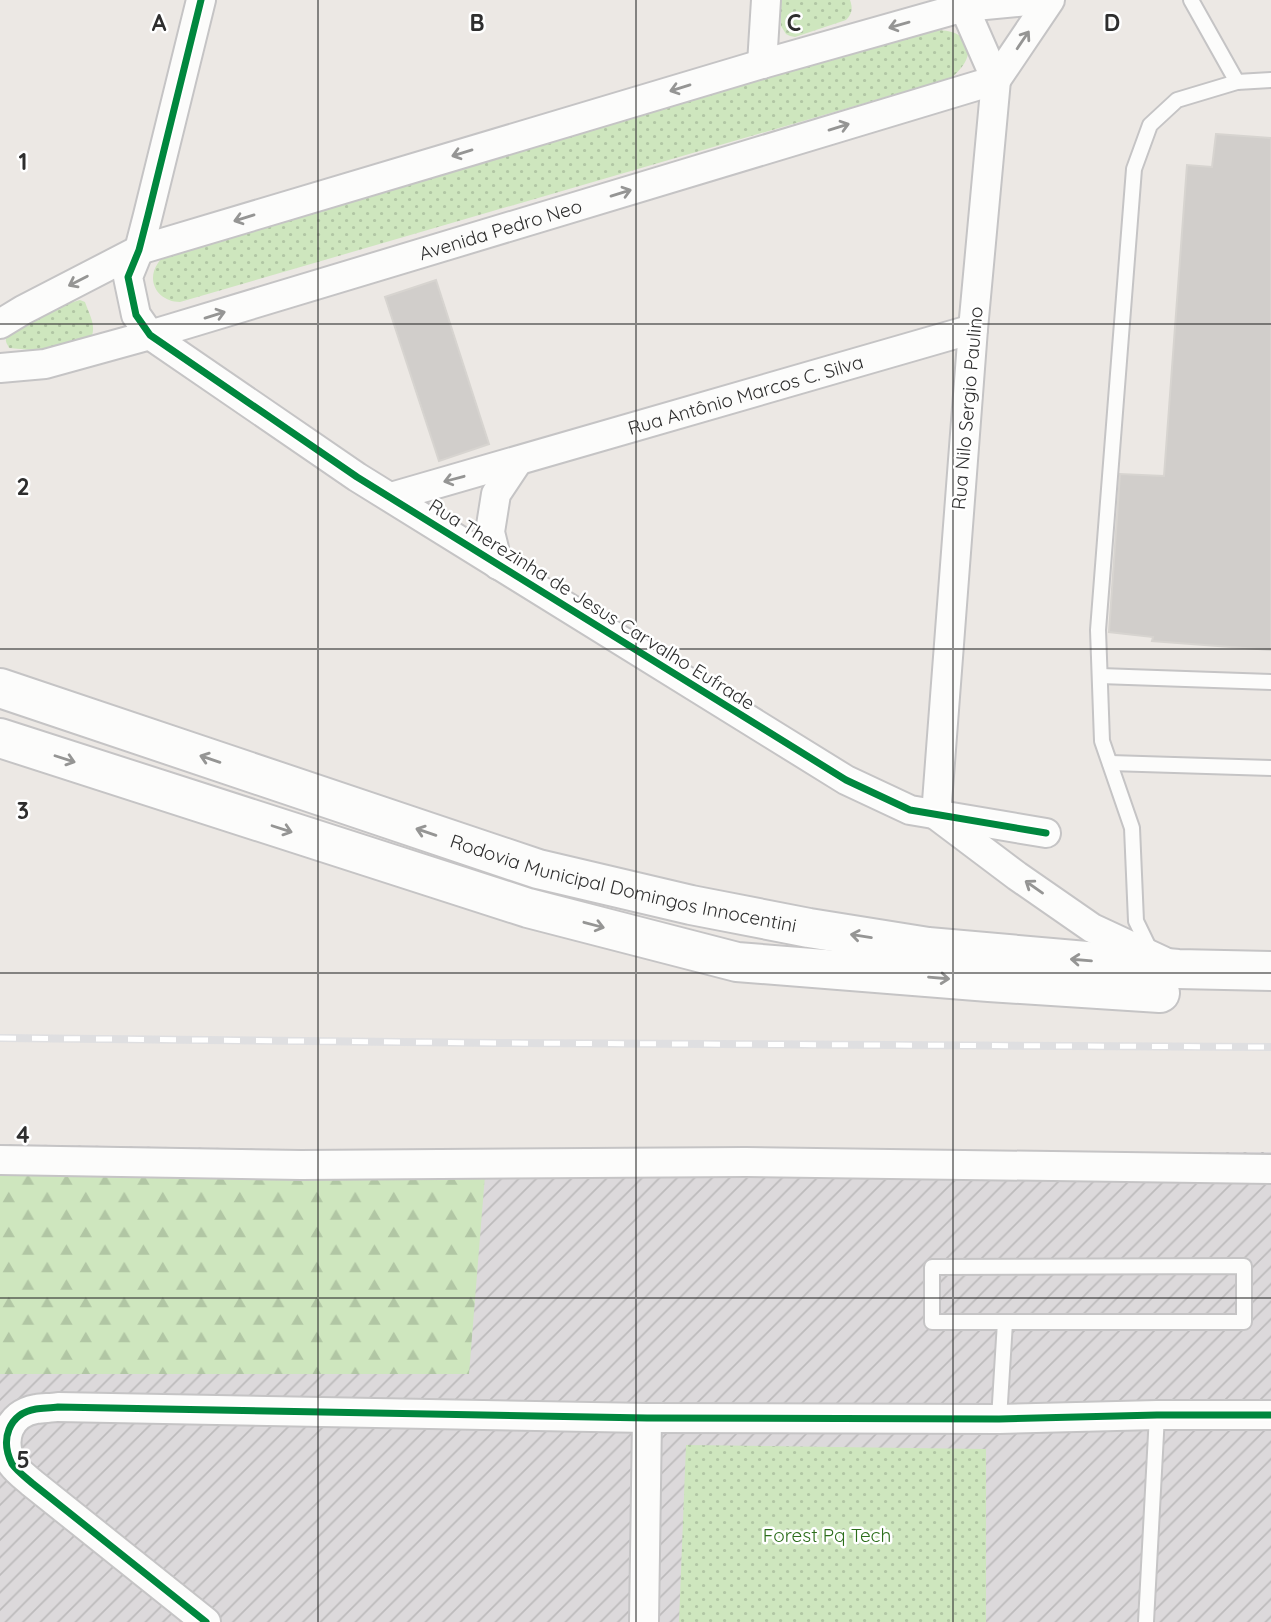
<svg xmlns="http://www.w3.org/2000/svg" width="1271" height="1622" viewBox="0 0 1271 1622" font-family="Quicksand,sans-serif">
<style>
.industrial{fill:url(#industrial-furrows)}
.forest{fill:url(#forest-firs)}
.park{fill:url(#park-dots)}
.building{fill:#d1cecb;stroke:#d7d4d0;stroke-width:2}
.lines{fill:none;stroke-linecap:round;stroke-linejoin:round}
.service-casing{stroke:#c5c4c5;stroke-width:18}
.minor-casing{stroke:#c5c4c5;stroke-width:32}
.secondary-casing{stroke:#c5c4c5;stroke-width:42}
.service{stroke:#fcfcfb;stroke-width:14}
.minor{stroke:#fcfcfb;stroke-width:28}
.secondary{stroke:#fcfcfb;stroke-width:38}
.rail-casing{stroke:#dfdfe1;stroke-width:8}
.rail{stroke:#fff;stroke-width:5;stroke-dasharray:16;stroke-linecap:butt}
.cycleway-casing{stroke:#fff;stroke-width:11}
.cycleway{stroke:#00873e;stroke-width:7}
.oneway{stroke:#959594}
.grid{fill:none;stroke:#2e2e2e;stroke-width:2;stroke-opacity:0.55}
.labels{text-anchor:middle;stroke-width:5;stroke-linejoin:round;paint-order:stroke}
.street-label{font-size:19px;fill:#2e2e2e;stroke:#fff}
.park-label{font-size:19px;fill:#2c6e1b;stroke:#fff}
.grid-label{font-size:23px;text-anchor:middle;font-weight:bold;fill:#2e2e2e;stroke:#fff;stroke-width:5;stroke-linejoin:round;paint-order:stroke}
</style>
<defs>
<pattern id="industrial-furrows" width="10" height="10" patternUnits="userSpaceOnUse" patternTransform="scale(1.75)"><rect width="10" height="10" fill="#dcd9db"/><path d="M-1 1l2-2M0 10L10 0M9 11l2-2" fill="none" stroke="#bdbbbc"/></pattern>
<pattern id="forest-firs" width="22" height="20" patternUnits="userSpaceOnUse" patternTransform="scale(1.75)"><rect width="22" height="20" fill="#cee6be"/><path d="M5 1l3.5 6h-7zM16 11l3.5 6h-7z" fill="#b1c6a4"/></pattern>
<pattern id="park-dots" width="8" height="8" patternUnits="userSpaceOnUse" patternTransform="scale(1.75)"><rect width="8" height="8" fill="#cee6be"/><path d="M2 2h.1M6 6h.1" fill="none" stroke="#b1c6a4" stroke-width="1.8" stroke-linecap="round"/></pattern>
</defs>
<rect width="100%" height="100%" fill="#ece8e4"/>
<path class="industrial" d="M0,1144L506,1153L1271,1152V1622H0Z"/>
<path class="forest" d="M0,1170L485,1175L469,1374H0Z"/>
<g class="park">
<path d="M781,0H850C853,8 852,14 846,20L795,37L790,36L786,34L781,26Z"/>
<path d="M933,30C972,29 980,54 951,78L180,302C159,302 145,282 158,263C161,258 166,255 170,252Z"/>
<path d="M80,300L85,302C89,314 97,326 91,338L54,352L9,348C8,345 5,342 6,338C10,322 64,304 80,300Z"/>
<path d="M686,1445L986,1449V1622H679Z"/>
</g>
<g class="building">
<path d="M1216,134L1271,138V650L1152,641L1153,637L1109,632L1120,474L1164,476L1187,165L1212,167Z"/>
<path d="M436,280L489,444L439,461L385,297Z"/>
</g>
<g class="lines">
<g class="service-casing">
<g id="service">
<path d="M1191,0L1237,82"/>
<path d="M1100,676L1271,682"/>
<path d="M1110,763L1271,768"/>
<path d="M1152,954L1136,921L1132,828L1102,741L1098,630L1134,169L1150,125L1177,100L1237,82L1271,80"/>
<path d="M1244,1266V1322H932V1267Z"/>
<path d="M999,1419L1005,1322"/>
<path d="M1146,1622L1157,1415"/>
</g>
</g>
<g class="minor-casing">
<g id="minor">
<path d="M201,0L148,215L139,250L128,277L136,315L150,335L357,477L846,780L910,810L1046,833"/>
<path d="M964,7L996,80L973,329L936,815L1017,876L1092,928L1163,961"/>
<path d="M762,64L766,0"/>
<path d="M0,324L23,310L139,250L762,64L964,7L1038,0"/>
<path id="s1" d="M0,368L45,364L150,335L996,80L1050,0"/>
<path id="s2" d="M391,497L973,329"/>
<path d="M498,565L490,532L496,494L518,461"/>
<path d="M0,1160L301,1165L746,1162L1271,1169"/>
<path d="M206,1622L32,1483C25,1477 17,1471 12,1464C0,1440 8,1414 36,1409C43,1408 51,1408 58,1407L647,1418L999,1419L1157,1415H1271"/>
<path d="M644,1622L647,1418"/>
</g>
</g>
<g class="secondary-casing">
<g id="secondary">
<path id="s3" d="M0,688L538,869L691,905L809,928L928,947L1178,969L1271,971"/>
<path d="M0,738L528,908L737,962L989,982L1160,993"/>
</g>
</g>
<use href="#service" class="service"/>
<use href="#minor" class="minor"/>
<use href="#secondary" class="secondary"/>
<g class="rail-casing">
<path id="rail" d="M0,1038L499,1043L1271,1047"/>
</g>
<use href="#rail" class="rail"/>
<g class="cycleway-casing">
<g id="cycleway">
<path d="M201,0L148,215L139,250L128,277L136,315L150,335L357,477L846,780L910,810L1046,833"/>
<path d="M206,1622L32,1483C25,1477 17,1471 12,1464C0,1440 8,1414 36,1409C43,1408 51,1408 58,1407L647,1418L999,1419L1157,1415H1271"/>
</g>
</g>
<use href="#cycleway" class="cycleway"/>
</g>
<defs><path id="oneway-shaft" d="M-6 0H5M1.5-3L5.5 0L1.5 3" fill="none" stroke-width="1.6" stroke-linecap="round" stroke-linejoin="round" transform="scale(1.75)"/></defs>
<g class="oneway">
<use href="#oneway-shaft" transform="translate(899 25) rotate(164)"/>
<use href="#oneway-shaft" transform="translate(1023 40) rotate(-56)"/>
<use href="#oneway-shaft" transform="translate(680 88) rotate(163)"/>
<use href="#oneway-shaft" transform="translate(839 127) rotate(-17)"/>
<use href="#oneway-shaft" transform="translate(462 153) rotate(163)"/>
<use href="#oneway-shaft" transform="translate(621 193) rotate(-17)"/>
<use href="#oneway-shaft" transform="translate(244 218) rotate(163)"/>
<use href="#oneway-shaft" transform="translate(78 281) rotate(153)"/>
<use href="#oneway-shaft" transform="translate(215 315) rotate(-17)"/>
<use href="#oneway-shaft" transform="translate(454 479) rotate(165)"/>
<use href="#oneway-shaft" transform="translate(65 759) rotate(18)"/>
<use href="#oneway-shaft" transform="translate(210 759) rotate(-161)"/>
<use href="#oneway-shaft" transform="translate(282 829) rotate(18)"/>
<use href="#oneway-shaft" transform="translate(426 832) rotate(-161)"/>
<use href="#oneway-shaft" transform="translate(1034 887) rotate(-145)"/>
<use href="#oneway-shaft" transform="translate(594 925) rotate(15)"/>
<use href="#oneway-shaft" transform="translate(861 936) rotate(-171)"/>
<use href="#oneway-shaft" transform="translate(1081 960) rotate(-175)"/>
<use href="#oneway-shaft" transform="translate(939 978) rotate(5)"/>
</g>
<path class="grid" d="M318,0V1622M636,0V1622M953,0V1622M0,324H1271M0,649H1271M0,973H1271M0,1298H1271"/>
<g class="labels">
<g class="street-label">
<text dy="7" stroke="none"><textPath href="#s1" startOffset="520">Avenida Pedro Neo</textPath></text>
<text dy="7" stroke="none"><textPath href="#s2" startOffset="369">Rua Antônio Marcos C. Silva</textPath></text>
<text transform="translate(967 408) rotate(-85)" y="7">Rua Nilo Sergio Paulino</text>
<text transform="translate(592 604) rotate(32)" y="7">Rua Therezinha de Jesus Carvalho Eufrade</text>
<text dy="7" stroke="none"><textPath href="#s3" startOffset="654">Rodovia Municipal Domingos Innocentini</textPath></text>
</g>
<g class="park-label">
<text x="827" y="1542">Forest Pq Tech</text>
</g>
</g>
<g class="grid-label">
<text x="159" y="31">A</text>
<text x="477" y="31">B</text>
<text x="794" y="31">C</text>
<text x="1112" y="31">D</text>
<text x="23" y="170">1</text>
<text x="23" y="495">2</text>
<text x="23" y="819">3</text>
<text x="23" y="1143">4</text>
<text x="23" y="1468">5</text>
</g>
</svg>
